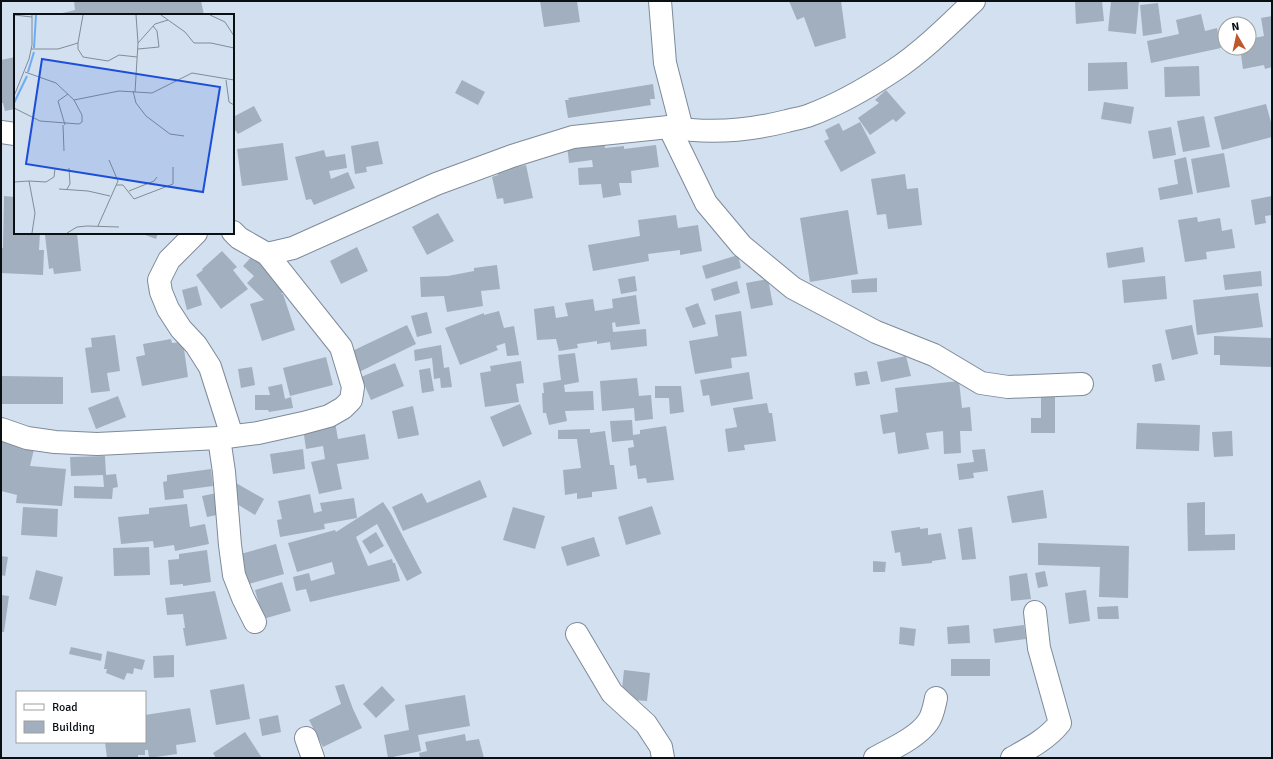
<svg xmlns="http://www.w3.org/2000/svg" width="1273" height="759" viewBox="0 0 1273 759" font-family="Signika,sans-serif">
<style>
.building{fill:#a2afbe}
.lines{fill:none;stroke-linecap:round;stroke-linejoin:round}
.minor-casing{stroke:#7e8a99;stroke-width:24}
.minor{stroke:#fff;stroke-width:22}
.inset-river{fill:none;stroke:#6cacf4;stroke-width:2}
.inset-road{fill:none;stroke:#828c97;stroke-width:1}
.view{fill:#1d4ed8;fill-opacity:0.15;stroke:#1d4ed8;stroke-width:2}
.inset-edge{fill:none;stroke:#0a0f14;stroke-width:2}
</style>
<rect width="100%" height="100%" fill="#d2e0ef"/>
<g class="building">
<path d="M74,1H201L204,15H54L75,10Z"/>
<path d="M540,1H577L580,22L544,27Z"/>
<path d="M789,1H841L846,38L815,47L804,17L797,20Z"/>
<path d="M1075,1H1102L1104,21L1076,24Z"/>
<path d="M1111,1H1139L1136,34L1108,31Z"/>
<path d="M1158,3L1162,33L1143,36L1140,5Z"/>
<path d="M1201,14L1205,31L1217,28L1221,48L1151,63L1147,41L1179,34L1176,20Z"/>
<path d="M1272,16V67L1265,69L1264,65L1243,69L1240,48H1249V39L1264,36L1261,18Z"/>
<path d="M15,57V109L5,111L3,103H1V60Z"/>
<path d="M1127,62L1128,89L1088,91V63Z"/>
<path d="M1199,66L1200,96L1165,97L1164,67Z"/>
<path d="M462,80L485,92L478,105L455,93Z"/>
<path d="M653,84L655,99H650L651,105L568,118L565,100H569L568,98Z"/>
<path d="M886,90L906,113L896,122L893,119L870,135L858,118L879,103L875,100Z"/>
<path d="M1104,102L1134,107L1131,124L1101,119Z"/>
<path d="M1266,104L1272,126V137L1222,150L1214,117Z"/>
<path d="M254,106L262,121L238,134L233,127V117Z"/>
<path d="M1204,116L1210,147L1183,152L1177,121Z"/>
<path d="M860,122L876,153L841,172L824,141L829,139L825,130L839,123L843,131Z"/>
<path d="M1171,127L1176,155L1153,159L1148,131Z"/>
<path d="M378,141L383,164L366,167L367,172L355,174L351,146Z"/>
<path d="M604,141L605,148L624,146V149L656,145L659,167L631,171L632,183H619L621,195L603,198L601,184L579,185L578,168L593,167L592,160L569,163L567,145Z"/>
<path d="M283,143L288,180L242,186L237,149Z"/>
<path d="M324,150L326,157L345,154L347,168L329,171L331,179L348,172L355,188L314,205L311,199L306,200L295,157Z"/>
<path d="M1224,153L1230,187L1197,193L1191,159Z"/>
<path d="M1186,157L1193,194L1160,200L1158,188L1178,184L1174,160Z"/>
<path d="M526,165L533,198L504,204L503,198L497,199L492,177L498,175L497,171Z"/>
<path d="M905,174L907,189L918,188L922,225L888,229L886,214L877,215L871,179Z"/>
<path d="M4,196L15,197V233H40L39,250H44L43,275L1,273V248H3Z"/>
<path d="M1272,196V215L1265,216L1266,223L1255,225L1251,200Z"/>
<path d="M848,210L858,274L810,282L800,218Z"/>
<path d="M438,213L454,241L427,255L412,227Z"/>
<path d="M676,215L678,228L698,225L702,251L680,255V250L648,254L649,261L593,271L588,245L640,236L638,220Z"/>
<path d="M1197,217L1198,222L1220,218L1222,231L1232,229L1235,248L1206,252L1207,259L1185,262L1178,220Z"/>
<path d="M57,233H77L81,271L54,274L53,268L49,269L45,235Z"/>
<path d="M140,233H158L156,239Z"/>
<path d="M357,247L368,271L341,284L330,261Z"/>
<path d="M1143,247L1145,262L1108,268L1106,253Z"/>
<path d="M222,251L237,267L233,270L248,289L221,309L196,275L203,270L202,269Z"/>
<path d="M254,254L288,287L281,294H283L295,330L262,341L250,304L264,300L247,283L254,276L243,266Z"/>
<path d="M738,255L741,268L706,279L702,266Z"/>
<path d="M497,265L500,289L481,291L483,306L447,312L444,296L421,297L420,277L448,276L474,271V268Z"/>
<path d="M1261,271L1262,286L1225,290L1223,275Z"/>
<path d="M635,276L637,291L621,294L618,279Z"/>
<path d="M1165,276L1167,299L1124,303L1122,280Z"/>
<path d="M877,278V292L852,293L851,280Z"/>
<path d="M768,279L773,305L751,309L746,283Z"/>
<path d="M737,281L740,293L714,301L711,289Z"/>
<path d="M197,286L202,305L187,310L182,290Z"/>
<path d="M1258,293L1263,327L1197,335L1193,300Z"/>
<path d="M636,295L640,324L616,327L615,322L612,323L613,332L646,329L647,346L611,350L610,342L597,344V341L577,344L578,348L559,351L556,339L537,340L534,309L554,306L556,318L568,316L565,303L593,299L595,311L613,308L612,299Z"/>
<path d="M698,303L706,324L693,328L685,308Z"/>
<path d="M499,311L504,328L514,326L519,355L507,356L505,343L496,346L498,350L460,365L445,328L484,313V315Z"/>
<path d="M741,311L747,356L731,358L732,368L695,374L689,341L718,336L715,315Z"/>
<path d="M427,312L432,333L417,337L411,316Z"/>
<path d="M407,325L416,344L357,373L348,353Z"/>
<path d="M1192,325L1198,354L1172,360L1165,330Z"/>
<path d="M115,335L120,371L107,373L110,391L91,393L85,348L92,347L91,338Z"/>
<path d="M1214,336L1272,338V360H1271V367L1220,365V355H1214Z"/>
<path d="M171,339L172,343L183,342L188,377L142,386L136,357L145,355L143,344Z"/>
<path d="M441,345L444,368L449,367L452,387L441,388L440,378L434,379L432,358L415,361L414,350Z"/>
<path d="M575,353L579,382L564,385L565,392L593,391L594,410L565,411L567,421L549,425L546,413H543L542,393H544L543,383L561,380L558,355Z"/>
<path d="M906,356L911,376L881,382L877,362Z"/>
<path d="M326,357L333,385L290,396L283,368Z"/>
<path d="M521,361L524,383L516,384L519,402L485,407L480,373L491,371L490,366Z"/>
<path d="M395,363L404,386L371,400L361,377Z"/>
<path d="M1161,363L1165,380L1155,382L1152,365Z"/>
<path d="M252,367L255,385L241,388L238,369Z"/>
<path d="M430,368L434,391L422,393L419,370Z"/>
<path d="M867,371L870,384L856,386L854,373Z"/>
<path d="M749,372L753,399L711,406L709,395L703,396L700,380Z"/>
<path d="M2,376L63,377V404H2Z"/>
<path d="M637,378L639,396L651,395L653,419L635,421L634,408L602,411L600,381Z"/>
<path d="M959,381L962,408L970,407L972,431H960L961,453L944,454L943,431L926,433L929,449L898,454L895,432L883,434L880,415L898,412L895,388Z"/>
<path d="M282,384L285,399L291,397L293,408L269,412L268,410H255V395H270L268,387Z"/>
<path d="M655,386H681L684,412L670,414L669,398H655Z"/>
<path d="M1041,390H1055V433H1031V418H1041Z"/>
<path d="M118,396L126,417L96,429L88,408Z"/>
<path d="M767,403L769,413H772L776,441L744,445L745,450L728,452L725,429L737,427L733,408Z"/>
<path d="M520,404L532,434L503,447L490,417Z"/>
<path d="M413,406L419,435L398,439L392,411Z"/>
<path d="M632,420L633,435L640,434V430L666,426L674,480L647,483L646,478L638,479L636,465L630,466L628,448L634,447L633,440L612,442L610,421Z"/>
<path d="M335,422L338,439L365,434L369,459L337,464L342,489L319,494L311,462L325,459L323,446L306,449L303,428Z"/>
<path d="M1137,423L1200,425L1199,451L1136,449Z"/>
<path d="M590,429V433L605,431L610,465H614L617,489L592,492V497L577,499V493L565,495L563,470L581,468L577,439H558V430Z"/>
<path d="M1232,431L1233,456L1214,457L1212,432Z"/>
<path d="M1,437L35,445L30,466L66,469L62,506L16,503L17,495L1,491Z"/>
<path d="M303,449L305,469L273,474L270,454Z"/>
<path d="M985,449L988,471L973,473L974,478L959,480L957,464L974,462L972,450Z"/>
<path d="M105,456L106,475L116,474L118,487L113,488L112,499L74,498V486L104,487L103,475L71,476L70,457Z"/>
<path d="M211,469L213,486L183,490L184,498L165,500L163,482L167,481V475Z"/>
<path d="M480,480L487,497L403,531L392,507L422,493L427,503Z"/>
<path d="M236,483L264,499L255,515L227,498Z"/>
<path d="M1043,490L1047,518L1012,523L1007,496Z"/>
<path d="M217,493L222,514L207,517L202,496Z"/>
<path d="M310,494L314,513L322,511L320,503L354,498L357,518L324,524L325,529L280,537L277,520L282,519L278,501Z"/>
<path d="M383,502L391,514L422,573L407,581L377,524L356,537L368,566L392,559L393,563H395L400,581L310,602L306,589L296,591L293,577L309,573L311,581L335,574L332,562L297,572L288,543L335,530L336,532Z"/>
<path d="M1205,502V535L1235,534V550L1188,551L1187,503Z"/>
<path d="M187,504L190,527L205,524L209,544L175,551L174,545L154,548L153,541L121,544L118,517L149,514V508Z"/>
<path d="M652,506L661,534L626,545L618,517Z"/>
<path d="M23,507L58,509L57,537L21,535Z"/>
<path d="M513,507L545,516L535,549L503,540Z"/>
<path d="M920,527V529L928,528V535L941,533L946,559L932,561V563L902,566L900,552L895,553L891,531Z"/>
<path d="M972,527L976,559L962,560L958,529Z"/>
<path d="M376,532L384,546L370,554L362,541Z"/>
<path d="M594,537L600,556L567,566L561,547Z"/>
<path d="M1038,543L1129,546L1128,598L1099,597L1100,567L1038,565Z"/>
<path d="M276,544L284,574L245,585L237,555Z"/>
<path d="M149,547L150,575L114,576L113,548Z"/>
<path d="M207,550L211,582L183,586V584L170,585L168,560L179,559V554Z"/>
<path d="M1,556L8,557L5,576L1,575Z"/>
<path d="M873,561L886,562L885,572H873Z"/>
<path d="M36,570L63,577L56,606L29,599Z"/>
<path d="M1045,571L1048,586L1038,588L1035,573Z"/>
<path d="M1027,573L1031,599L1011,601L1009,576Z"/>
<path d="M282,582L291,611L263,619L255,590Z"/>
<path d="M1086,590L1090,621L1069,624L1065,593Z"/>
<path d="M215,591L227,639L186,646L183,628H185L183,614L167,615L165,598Z"/>
<path d="M1,595L9,596L4,632H1Z"/>
<path d="M1118,606L1119,619H1098L1097,607Z"/>
<path d="M969,625L970,643L948,644L947,627Z"/>
<path d="M1024,625L1026,639L995,643L993,629Z"/>
<path d="M900,627L916,629L914,646L899,644Z"/>
<path d="M71,647L102,654L101,661L69,654Z"/>
<path d="M107,651L145,660L142,670L134,668L133,674L127,673L124,680L106,673L107,669H104Z"/>
<path d="M174,655V677L154,678L153,656Z"/>
<rect x="951" y="659" width="39" height="17"/>
<path d="M624,670L650,673L647,701L621,699Z"/>
<path d="M244,684L250,719L216,725L210,690Z"/>
<path d="M344,684L353,709L362,728L323,747L309,720L341,704L335,686Z"/>
<path d="M382,686L395,700L376,718L363,704Z"/>
<path d="M465,695L470,726L418,735L421,751L388,758L384,735L409,730L405,705Z"/>
<path d="M190,708L196,742L176,745L177,754L149,758L148,750H145V755H138V758H107L105,742H145V715Z"/>
<path d="M278,715L281,732L262,736L259,719Z"/>
<path d="M245,732L262,758H216L213,753Z"/>
<path d="M465,734L466,741L479,739L484,758H420L419,753L427,751L425,742Z"/>
</g>
<g class="lines">
<g class="minor-casing">
<g id="minor">
<path d="M660,1L665,63L682,129"/>
<path d="M669,127L706,203L742,246L793,288L876,332L934,355L981,383L1008,387L1082,384"/>
<path d="M1,132L15,134"/>
<path d="M233,232L239,238L267,254L293,248L436,184L512,156L573,137L669,127C708,134 748,131 787,121C794,119 803,118 810,115C840,104 867,88 893,71C923,51 949,25 974,1"/>
<path d="M196,233L169,260L159,280L161,292L168,309L181,329L196,345L210,367L232,436"/>
<path d="M1,429L27,438L55,442L97,444L219,438L258,433L303,423L329,416L343,408L351,400L353,387L341,347L267,254"/>
<path d="M219,438L224,472L230,545L234,575L243,598L255,622"/>
<path d="M577,634L612,693L646,724L661,747L663,758"/>
<path d="M306,738L313,758"/>
<path d="M875,758C891,749 917,738 928,722C933,715 934,707 936,698"/>
<path d="M1012,758C1030,748 1047,739 1060,723L1039,648L1035,612"/>
</g>
</g>
<use href="#minor" class="minor"/>
</g>
<g transform="translate(14 14)">
<rect width="220" height="220" fill="#d2e0ef"/>
<path class="inset-river" d="M20,34L22,1M14,58L20,38M0,89L13,62"/>
<path class="inset-road" d="M0,1L18,3M69,1L64,29V35L69,43L94,47L105,41L123,43M147,1L171,18L180,29H197L220,34M196,1L211,8L220,22M124,29L141,10L154,6M17,35H44L64,29M124,35L145,33L143,17L139,12M11,58L42,69L60,86L105,77L138,79L178,59L220,66M212,66L215,88L220,91M119,77L122,89L132,102L156,120L170,122M121,78L124,29L122,1M0,82L15,45L18,31V1M0,94L26,107L65,110L68,108V101L60,86M49,111L50,137M51,111L44,87L54,80M15,167L32,168L40,163L41,155M0,168L15,167L21,199L18,219M102,171H109L120,185L159,170V153M45,175L74,177L96,182M53,175L56,170L55,154M115,177L140,167L143,163M84,212L104,167L95,146M53,219L63,213L73,212L105,213"/>
<path class="view" d="M28,45L206,73L189,178L12,150Z"/>
<rect width="220" height="220" class="inset-edge"/>
</g>
<rect width="1273" height="759" fill="none" stroke="#0a0f14" stroke-width="4"/>
<rect x="16" y="691" width="130" height="52" fill="#ffffff" stroke="#9d9fa1"/>
<rect x="24" y="704" width="20" height="6" fill="#ffffff" stroke="#9d9fa1"/>
<text x="52" y="711" font-size="12" fill="#0a0f14">Road</text>
<rect x="24" y="721" width="20" height="12" fill="#a2afbe" stroke="#9d9fa1"/>
<text x="52" y="731" font-size="12" fill="#0a0f14">Building</text>
<g transform="translate(1237 36) rotate(351)"><circle r="19" fill="#ffffff" stroke="#9d9fa1"/>
<path d="M0-3L7 15L0 10L-7 15Z" fill="#be582a"/>
<text y="-6" font-size="11" font-weight="bold" text-anchor="middle" fill="#0a0f14">N</text>
</g>
</svg>
